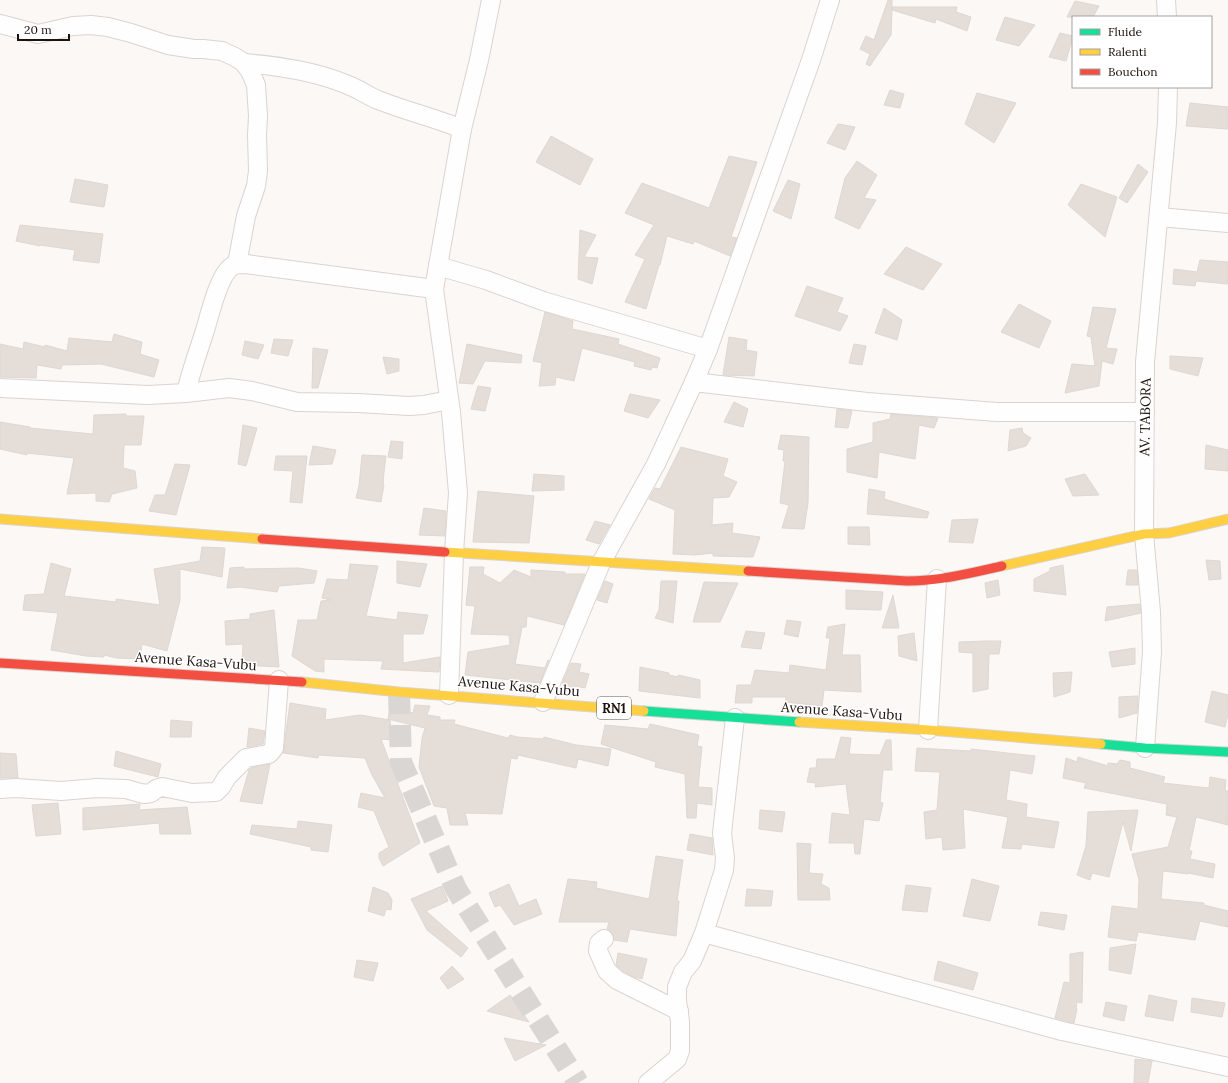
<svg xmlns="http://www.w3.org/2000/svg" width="1228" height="1083" viewBox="0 0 1228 1083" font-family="Lora,serif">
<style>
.building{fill:#e5ddd8;stroke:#ded7d2}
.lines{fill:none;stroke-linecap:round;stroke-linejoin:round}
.secondary-tunnel{stroke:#dad6d3;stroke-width:22;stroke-dasharray:22 11;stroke-linecap:butt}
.street-casing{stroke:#dbd3cf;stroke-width:20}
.fast-casing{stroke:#dbd3cf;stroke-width:11}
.slow-casing{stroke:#dbd3cf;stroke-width:11}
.jam-casing{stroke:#dbd3cf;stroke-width:11}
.street{stroke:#fefefe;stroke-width:18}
.fast{stroke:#16e098;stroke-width:9}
.slow{stroke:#ffcf43;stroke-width:9}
.jam{stroke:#f24e42;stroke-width:9}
.labels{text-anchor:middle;stroke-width:3;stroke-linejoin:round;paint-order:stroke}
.shield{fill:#fff;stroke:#625955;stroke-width:1}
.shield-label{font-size:13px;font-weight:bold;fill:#1e120c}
.street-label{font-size:14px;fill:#1e120c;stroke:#fff}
</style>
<rect width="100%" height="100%" fill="#fbf8f6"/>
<g class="building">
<path d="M888,0H892V10V7H957L956,12L971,17L967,31L936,19L935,23L892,10L891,35L870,66L866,64L870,54L860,49L866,36L874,40Z"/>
<path d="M1075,1L1099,6L1093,17H1067Z"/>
<path d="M1005,17L1035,25L1019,46L996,40Z"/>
<path d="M1060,33L1073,36L1066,61L1049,57Z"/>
<path d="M890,90L904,94L900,108L884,105Z"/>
<path d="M977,93L1016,103L994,143L965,124Z"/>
<path d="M1190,103L1228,107V129L1186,126Z"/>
<path d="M838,124L855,127L845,150L827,143Z"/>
<path d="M551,136L593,159L580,185L536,162Z"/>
<path d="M729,156L757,162L731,237L737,238L730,256L694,241L693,244L667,236L660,265H659L646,309L625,302L645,259L635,255L654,225L625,213L642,183L709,208Z"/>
<path d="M857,161L877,175L864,198L876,200L859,229L835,218L845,178Z"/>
<path d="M1138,164L1148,172L1127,203L1119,198Z"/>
<path d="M75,179L108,185L104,207L70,202Z"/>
<path d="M788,180L800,184L791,219L773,211Z"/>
<path d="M1081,184L1117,197L1105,237L1068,205Z"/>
<path d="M20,225L103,234L99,263L73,260L75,250L40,245V246L16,241Z"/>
<path d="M580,230L596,235L584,257L598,258L592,284L578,279Z"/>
<path d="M906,247L942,264L923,290L884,274Z"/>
<path d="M1200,260L1228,262V284L1196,281L1195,286L1173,284L1174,269L1197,272Z"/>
<path d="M807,286L843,298L837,312L848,316L840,331L795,316Z"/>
<path d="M1019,304L1051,321L1039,348L1001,332Z"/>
<path d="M1093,307L1116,309L1106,348L1117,349L1113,364L1102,361L1099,386L1065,393L1072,364L1095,366L1091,337L1087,336Z"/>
<path d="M884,308L902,320L897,340L875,333Z"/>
<path d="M545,312L573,321L572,329L619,339L618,344L660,358L657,368L652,367L651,370L634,366L635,362L582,348L574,381L556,377L555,385L539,386L542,363L533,361Z"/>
<path d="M114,334L142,342L140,354L159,360L154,377L101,364L62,365L61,369L37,365L36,378L0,377V344L23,349L24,342L45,347V345L67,351L69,338L112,342Z"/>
<path d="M729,337L747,340L746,350L757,352L754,376L723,375Z"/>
<path d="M274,339L293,340L288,356L271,353Z"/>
<path d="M245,341L264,345L258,359L242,355Z"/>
<path d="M467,344L522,355L521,363L485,361L473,384L459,383Z"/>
<path d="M854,344L866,346L862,365L849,363Z"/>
<path d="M313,348L328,350L318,388H312Z"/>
<path d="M1170,356L1203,358L1198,376L1170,369Z"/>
<path d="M383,357L399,359V371L387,374Z"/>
<path d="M478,386L491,388L485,411L471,409Z"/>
<path d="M630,394L660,400L648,418L624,411Z"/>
<path d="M734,402L748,409L743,427L724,422Z"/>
<path d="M837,409L852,411L848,428L835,427Z"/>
<path d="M126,414V416H144L141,445H124L123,468L135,471L137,488L112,494L109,502L96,501V493L67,494L74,458L27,453V455L0,449V422L30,427V428L93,434L94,415Z"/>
<path d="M891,414L938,418L934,428L919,425L915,459L879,452L877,478L847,472V449L873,442V423L890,419Z"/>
<path d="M243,425L257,428L246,466L238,464Z"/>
<path d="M1022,428L1023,433L1031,438L1026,446L1008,451L1010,430Z"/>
<path d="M781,435L809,437L808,503L804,529L782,528L789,505L780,503L785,461H783L784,450L778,449Z"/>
<path d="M391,441L403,442L402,459L388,457Z"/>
<path d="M1206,445L1228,450V471L1205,469Z"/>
<path d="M313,446L336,450L332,464L309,465Z"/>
<path d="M681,447L728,459L723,476L737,482L729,497L713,498L712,525L733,523L732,533L760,537L753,557L713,556V553L695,555L673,554L675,510L649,499L655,488L660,489Z"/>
<path d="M362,455L386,456L384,472L383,485H384L381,502L356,498L359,486Z"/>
<path d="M276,456H307L302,503L290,502L293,471L274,470Z"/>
<path d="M175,464L190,465L176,515L149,511L155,495H165Z"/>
<path d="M534,474L564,476V490L532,491Z"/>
<path d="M1085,474L1099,495L1073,496L1065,479Z"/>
<path d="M869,489L885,492L884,499L929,512L927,518L867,514Z"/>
<path d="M478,491L534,496L529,543L473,542Z"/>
<path d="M424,508L446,511L445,536L419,535Z"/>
<path d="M978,519L973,543L949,542L952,520Z"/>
<path d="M595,521L610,525L599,544L586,540Z"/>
<path d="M848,527H869L870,545L848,544Z"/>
<path d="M202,547L225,548L222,577L180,569V600L167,651L142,644L140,659L117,658L104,655V657L86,656L51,650L58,613L23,610L25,595L44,594L51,563L71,569L64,596L116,602V599L160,605L154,569L200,561Z"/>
<path d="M1206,560L1220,561L1221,579L1209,580Z"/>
<path d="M397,561L427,564L420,587L397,583Z"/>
<path d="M350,564L378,566L366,616L397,620L398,612L428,615L423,634H403V663L440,657L439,672L381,669L383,661L324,659V672L315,671L292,656L298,620H317L321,601L331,600L322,598L327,579L348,580Z"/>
<path d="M1063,565L1066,595L1034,591V579L1050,571V568Z"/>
<path d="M244,567V569L299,568L317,571L314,583L279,586L277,592L240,587L227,588L230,568Z"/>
<path d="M470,567H484L483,574L500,583L514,570L531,577V570L565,572V574H585L564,625L527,616L526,627H522L515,664L545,668L548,660H549L540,683L465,675L468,652L510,645L509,635L471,634L475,606L466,605Z"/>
<path d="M1128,570H1137L1138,585H1126Z"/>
<path d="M998,580L1000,595L987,598L985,583Z"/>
<path d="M605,581L613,584L607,603L597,600Z"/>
<path d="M661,581H677L673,623L655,618L659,610Z"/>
<path d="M704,582L738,583L720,622H693Z"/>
<path d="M846,590L883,592L881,610L846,609Z"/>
<path d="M893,595L899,628H882Z"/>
<path d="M1140,604L1141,613L1105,621L1107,607Z"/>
<path d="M274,610L279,667L242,665L243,644L226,645L225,621L250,619V614Z"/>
<path d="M787,620L801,622L798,637L784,634Z"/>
<path d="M845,624L842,655H860L861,692L824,690L822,706L785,702L786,697H752V703H735L737,685H751L755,670L789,673L790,665L826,670L830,638H826L828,627Z"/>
<path d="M746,631L765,633L761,649L741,647Z"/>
<path d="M914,633L917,661L899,656L898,636Z"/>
<path d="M985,641H1001L999,654H989L988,689L973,692V653L959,652V642Z"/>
<path d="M1135,648V664L1112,667L1109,652Z"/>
<path d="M571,663L581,664L579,672L589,674L585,688L574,686L573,689L562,684Z"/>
<path d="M640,667L669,673V675L678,677V675L700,680V698L639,691Z"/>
<path d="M1072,672L1070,692L1054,697L1053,673Z"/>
<path d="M1212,691L1228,695V714L1225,727L1205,722Z"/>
<path d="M1138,696L1137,713L1119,718V697Z"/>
<path d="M290,703L326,709L325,720L360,715L390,720L392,740L381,739L420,843L383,866L379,858V853L389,847L374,811L358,807L361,793L385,798L371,773L365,758L319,755L318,758L283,753L284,749L286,732Z"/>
<path d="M415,705L430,706L427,715L440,717V720H455L454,724L508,738L510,735L517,737L543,739L544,737L576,745L611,749L608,766L578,759L576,768L518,755L517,759L511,758L502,814L465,813L468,825H450L447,808L434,806L419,767L422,738L425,728L388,719L390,709L413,713Z"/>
<path d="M171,720L192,722L191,737H170Z"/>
<path d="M650,724L699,735L697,746L702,747L698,787L712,788V805L697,803L696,818H687L685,774L655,767L656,762L601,744L605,725L648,729Z"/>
<path d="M249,728L265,731L263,744L247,747Z"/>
<path d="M841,737L851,738L849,754L880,755L886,740H891L892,770H883L880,802L883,803L879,821L864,819L860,854H855L854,843H829L832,813L850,815L846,784L815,787L816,783L807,782L810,768H816L817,759H835Z"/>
<path d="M917,748L971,751V749L1035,756L1032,774L1010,770L1006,800L1027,804L1026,817L1059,822L1054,848L1022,844L1021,849L1002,848L1008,817L963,809L965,848L943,850L942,837L926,839L924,812L937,810L940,772L915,771Z"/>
<path d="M116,751L161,764L158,777L114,766Z"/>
<path d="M0,753L16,754L18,778H0Z"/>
<path d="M1078,757L1108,766V763L1117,764L1120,760L1130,762V768L1165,777L1163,783L1209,788L1210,777L1226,780L1225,791H1228V825L1196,817L1189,851H1192L1190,859L1215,864L1213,878L1188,873V874L1163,871L1161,899L1204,903V905L1228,911V927L1200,921L1195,940L1138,932L1136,941L1108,937L1112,906L1138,909L1139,880L1132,854L1168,847L1177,817L1166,815L1167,804L1084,788L1086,783L1063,778L1066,758L1077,762Z"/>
<path d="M270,764L262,804L240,801L249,770L251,768Z"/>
<path d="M58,803L61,834L36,836L32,805Z"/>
<path d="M140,804L139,810L187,807L191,834H160L159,823L83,830V808Z"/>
<path d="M760,810L785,812L782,832L759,829Z"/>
<path d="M1138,810L1131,851L1123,822L1109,877L1092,873L1090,880L1077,875L1086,846L1088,812Z"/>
<path d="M298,821L332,825L328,852L311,850V847L250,834L252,825L297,829Z"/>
<path d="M690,834L712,838L713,855L687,850Z"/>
<path d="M797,843L811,844L809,873L823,874L821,884L829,888L830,900H798Z"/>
<path d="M656,856L683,860L677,901H679L676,936L630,929L627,942L614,940L612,933L607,929L609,922H559L568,879L597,882L596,888L649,899Z"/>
<path d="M972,879L999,886L990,921L963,916Z"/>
<path d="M509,884L519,906L536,899L542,914L514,925L500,905L495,907L489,893Z"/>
<path d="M906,885L931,888L927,912L902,910Z"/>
<path d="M442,886L448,901L426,911L468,948L461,957L427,930L411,899Z"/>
<path d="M373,887L388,893L392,900L391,910L386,909L384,916L368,911Z"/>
<path d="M747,889L773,891L771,906H745Z"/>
<path d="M1041,912L1067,915L1064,930L1038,925Z"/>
<path d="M1136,944L1131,974L1109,970L1110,948Z"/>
<path d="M1083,952L1082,1003L1077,1002L1076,1009H1077L1074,1023L1055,1018L1064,982L1070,983V954Z"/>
<path d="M618,953L647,959L642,979L634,977L623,971L616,965Z"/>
<path d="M357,960L378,963L373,981L354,977Z"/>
<path d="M938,961L978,973L973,990L934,980Z"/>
<path d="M452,966L464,979L448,989L440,978Z"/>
<path d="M510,995L529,1022L487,1011Z"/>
<path d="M1149,995L1177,1001L1173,1021L1145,1016Z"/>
<path d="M1192,998L1225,1003L1222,1017L1191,1012Z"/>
<path d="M1106,1002L1127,1006L1124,1021L1103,1016Z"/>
<path d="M504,1038L546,1045L515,1061Z"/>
<path d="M1135,1059L1152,1061L1148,1083H1134Z"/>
</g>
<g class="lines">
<path class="secondary-tunnel" d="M399,692L401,762L456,889L578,1083"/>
<g class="street-casing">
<g id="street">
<path d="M1166,0L1167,17"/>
<path d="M0,24L38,34L73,26L91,25L108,27L131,33L168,45L194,49H203L222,51L235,57L244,63L250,71L256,85L258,116L257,135L258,171L256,186L246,216L237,264"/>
<path d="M244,63C279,66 315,71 348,85C359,89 368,96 378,100C406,111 435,118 462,129"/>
<path d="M1159,217L1228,223"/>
<path d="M438,266L486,280L543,301L708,349"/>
<path d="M694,382L867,402L997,412H1145"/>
<path d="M0,388L148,395L186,393L229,388L252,391L297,402L358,403L409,406L424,405L449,400"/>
<path d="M186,393C191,370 199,350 206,327C210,313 219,276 231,267C235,264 240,264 246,264L434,289"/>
<path d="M449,695L454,553L458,493L451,412L434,289L462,129L479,60L491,0"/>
<path d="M543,702L601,563L656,464L694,382L708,349L811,60L830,0"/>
<path d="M928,730L937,579"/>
<path d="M1145,748L1152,652L1151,612L1144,534L1145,362L1167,123L1168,87"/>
<path d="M0,789L16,788L61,791L97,788L126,789L144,794L151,793L156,789L162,787L192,793L216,792L221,787L227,777L246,758L269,754L274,748L279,680"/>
<path d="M704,933L1062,1031L1228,1067"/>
<path d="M604,939L599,943L598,951L607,971L617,980L679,1011"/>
<path d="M648,1083L677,1059L680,1051V1021L677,1001V987L683,972L692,961L704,933L724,870L725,858L722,833L735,718"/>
</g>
</g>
<g class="fast-casing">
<g id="fast">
<path d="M644,711L799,722"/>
<path d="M1101,744L1145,748L1228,752"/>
</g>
</g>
<g class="slow-casing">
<g id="slow">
<path d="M0,519L262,539"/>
<path d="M445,552L748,571"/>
<path d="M1002,566L1144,534L1169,533L1228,519"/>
<path d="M302,682L399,692L644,711"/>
<path d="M799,722L928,730L1101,744"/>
</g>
</g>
<g class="jam-casing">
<g id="jam">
<path d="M262,539L445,552"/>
<path d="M748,571L907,581C940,581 971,573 1002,566"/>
<path d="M0,663L302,682"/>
</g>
</g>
<use href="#street" class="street"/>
<use href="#fast" class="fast"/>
<use href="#slow" class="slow"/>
<use href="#jam" class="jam"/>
</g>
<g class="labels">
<rect class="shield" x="597" y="697" width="34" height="22" rx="3"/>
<g class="shield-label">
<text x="614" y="713">RN1</text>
</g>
<g class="street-label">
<text transform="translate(1145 417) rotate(-89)" y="5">AV. TABORA</text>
<text transform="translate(196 661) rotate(4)" y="5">Avenue Kasa-Vubu</text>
<text transform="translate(519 686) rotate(5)" y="5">Avenue Kasa-Vubu</text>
<text transform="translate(842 711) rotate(4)" y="5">Avenue Kasa-Vubu</text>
</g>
</g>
<rect x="1072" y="16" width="140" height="72" fill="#ffffff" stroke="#a5a09e"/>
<rect x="1080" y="29" width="20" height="6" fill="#16e098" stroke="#a5a09e"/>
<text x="1108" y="36" font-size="12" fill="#1e120c">Fluide</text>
<rect x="1080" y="49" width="20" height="6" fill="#ffcf43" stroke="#a5a09e"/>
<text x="1108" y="56" font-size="12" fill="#1e120c">Ralenti</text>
<rect x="1080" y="69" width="20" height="6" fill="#f24e42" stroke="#a5a09e"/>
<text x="1108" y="76" font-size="12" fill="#1e120c">Bouchon</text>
<path d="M18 34v6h51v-6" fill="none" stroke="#1e120c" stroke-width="2"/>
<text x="24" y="34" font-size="12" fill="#1e120c" stroke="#ffffff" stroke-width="3" paint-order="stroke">20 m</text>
</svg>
